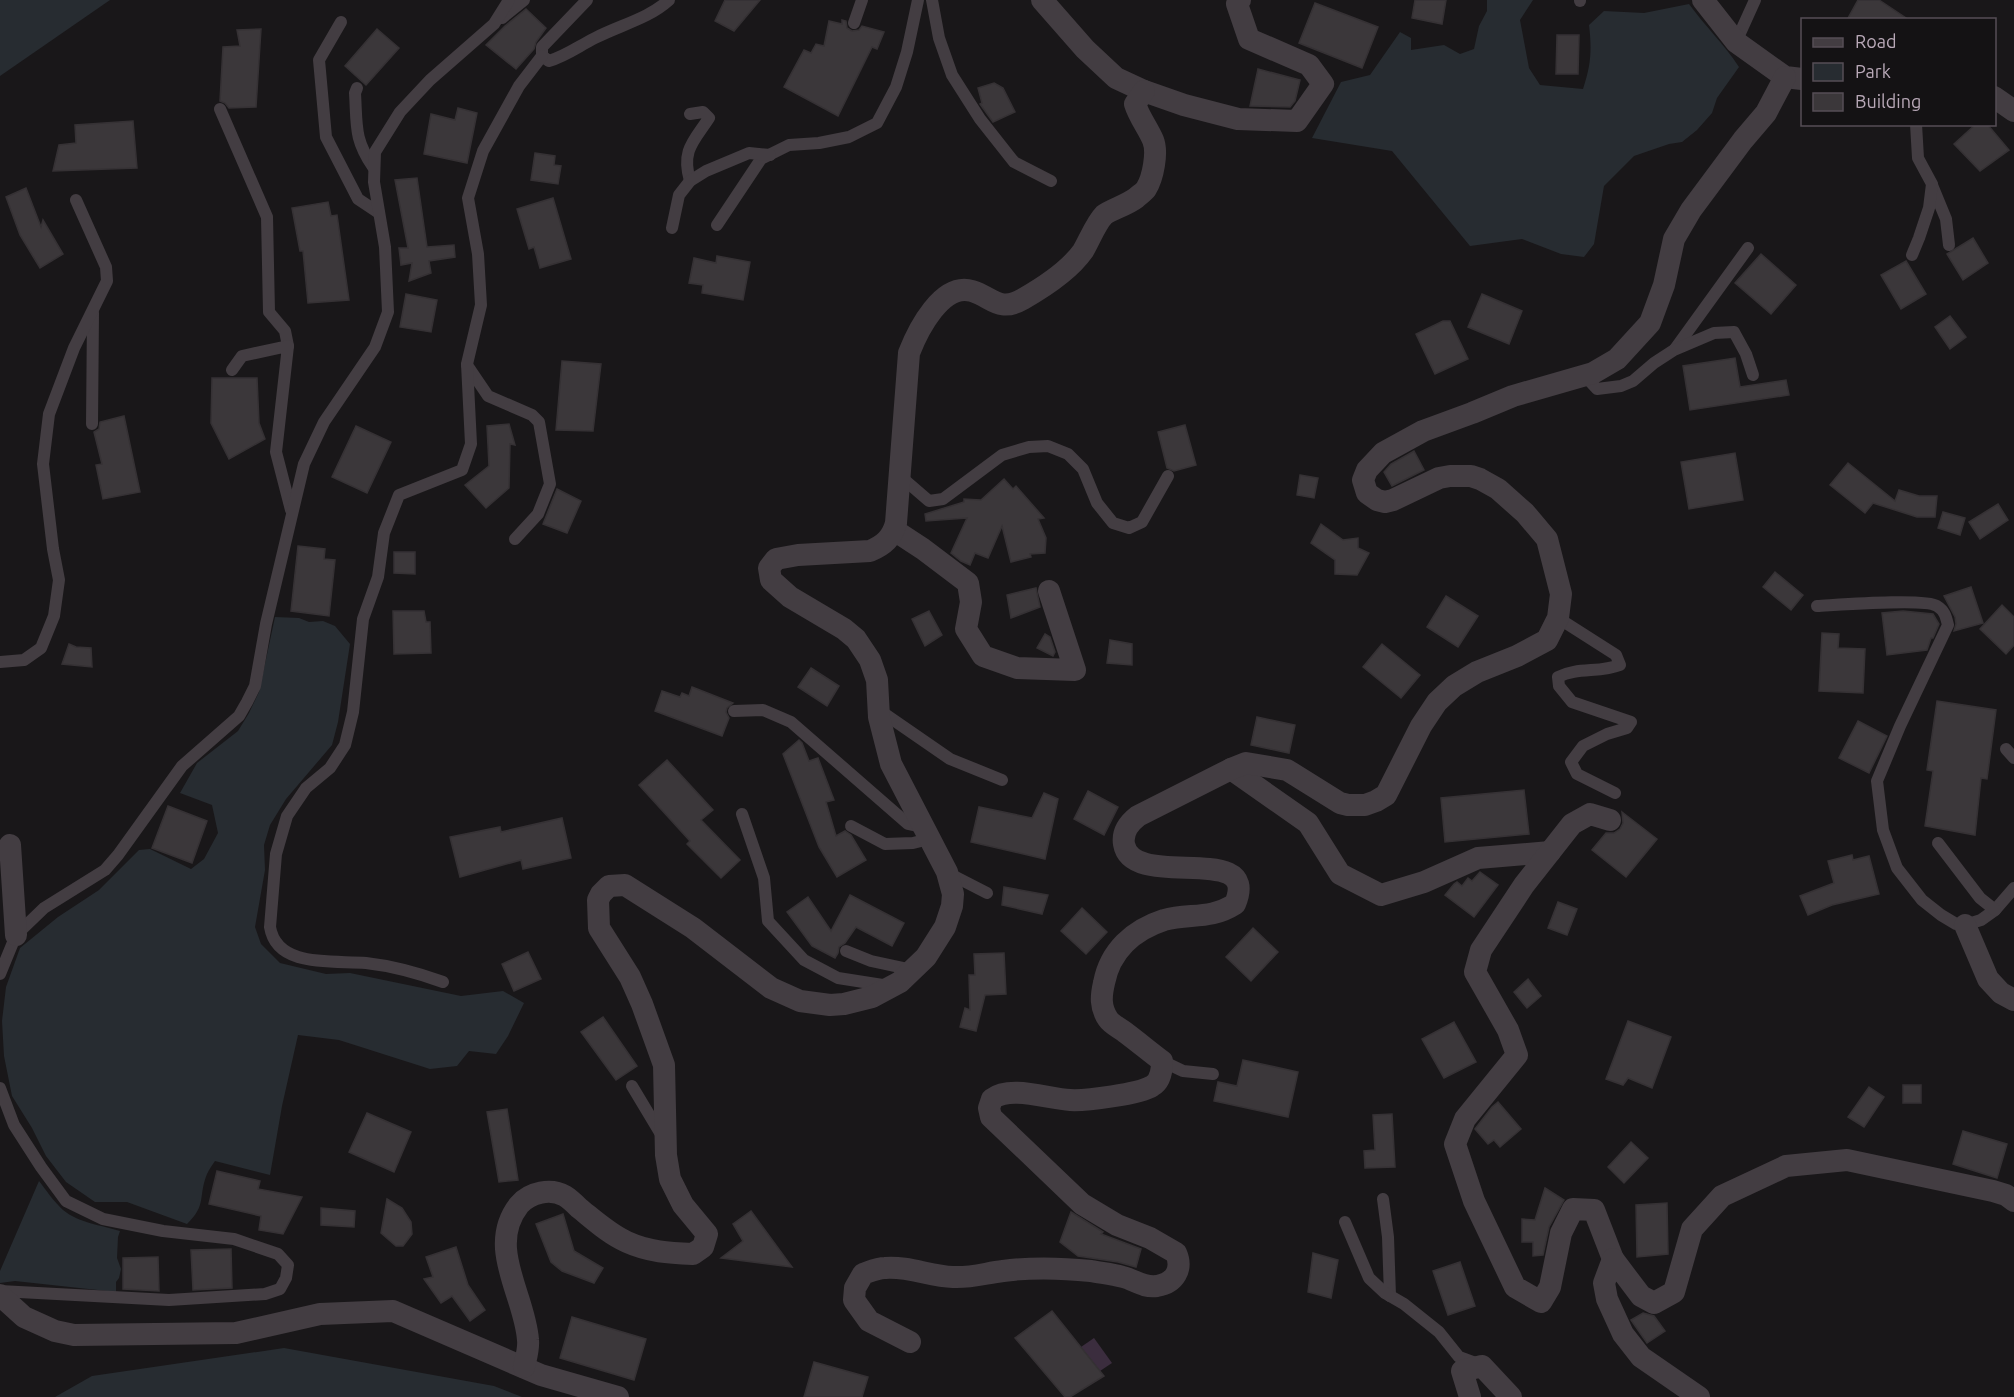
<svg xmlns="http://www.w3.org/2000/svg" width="2014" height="1397" viewBox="0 0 2014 1397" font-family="Ubuntu,sans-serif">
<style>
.green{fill:#272c31}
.water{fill:#3b2d3e}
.building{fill:#3b373a;stroke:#353134;stroke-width:1.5}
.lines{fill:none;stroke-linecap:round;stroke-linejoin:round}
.service{stroke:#433d42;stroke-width:12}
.minor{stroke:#433d42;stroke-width:22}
</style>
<rect width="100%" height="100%" fill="#191719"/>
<g class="green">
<path d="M0,0H110L0,76Z"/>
<path d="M1487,0H1533L1520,20L1529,68L1540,85L1583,89C1591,65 1592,50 1589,25L1604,11L1644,13L1689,4C1705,26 1724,44 1739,67L1717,98L1712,113L1697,130L1682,142L1669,144L1634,156L1604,186L1594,244L1584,257L1561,254L1522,239L1470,246L1392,151L1312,138L1341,82L1370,75L1400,32L1411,38V50L1444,45L1460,54L1474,49L1479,26L1487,11Z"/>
<path d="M275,617L299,618L309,622L323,621L335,626L350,644L338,722L332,745L286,799L270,825L264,845L265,870L255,927L261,944L280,963L326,974L350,973L461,996L503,991L524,1003L508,1036L496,1054L469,1051L457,1066L430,1069L339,1040L298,1035L282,1106L270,1175L215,1161C212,1165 209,1170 207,1174C198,1196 207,1205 187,1224L127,1202H95L66,1182L46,1156L32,1128L12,1096L4,1056L2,1021L6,987L20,948L58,917L99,890L139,850L150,849L191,869L204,859L218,833L212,805L180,793L197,763L238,731L249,713L259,692Z"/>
<path d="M39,1181C46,1190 54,1202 63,1210C79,1223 101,1225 120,1231L118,1237L117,1258L121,1269L119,1278L116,1282V1292L15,1281L0,1283V1271Z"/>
<path d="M284,1348L494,1386L522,1397H55L92,1376Z"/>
</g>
<path class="water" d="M1094,1338L1112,1363L1100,1371L1081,1347Z"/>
<g class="building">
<path d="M725,0H760L734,31L715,21Z"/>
<path d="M1415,0H1446L1442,24L1412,18Z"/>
<path d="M1858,0H1879L1909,20H1847Z"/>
<path d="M1315,3L1378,27L1362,68L1299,43Z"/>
<path d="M526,9L546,28L536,42L534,49L516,69L486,45L505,26Z"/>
<path d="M842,20L846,21L847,28L852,31L859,30L862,26L884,32L877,49L872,47L838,116L784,87L804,50L811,53L816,44L824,46L829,21L842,24Z"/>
<path d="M261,29L256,107L229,108L225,103L220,101L223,47L240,46L237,30Z"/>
<path d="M377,29L399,48L366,85L345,66Z"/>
<path d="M1557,35H1579L1578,74H1556Z"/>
<path d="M1258,69L1300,80L1295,101L1290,107L1250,106Z"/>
<path d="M994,83L1003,88L1015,112L993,122L980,104L982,103L978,88Z"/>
<path d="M458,108L477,113L467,163L424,154L431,114L455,120Z"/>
<path d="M133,121L137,168L53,171L59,145L76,143L75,125Z"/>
<path d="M1976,124H1987L2009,150L1980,171L1954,144Z"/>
<path d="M535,153L555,156L554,165L561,166L558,184L531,180Z"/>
<path d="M417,178L427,247L454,245L455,257L429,261L431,273L409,281L412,263L401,265L399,248H408L395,180Z"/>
<path d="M26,188L41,227L43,220L63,254L40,268L20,235L6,197Z"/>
<path d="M553,198L571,259L540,268L534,247L529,249L517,209Z"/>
<path d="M328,202L331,216L337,215L349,300L308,303L303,251H300L292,208Z"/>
<path d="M1973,238L1988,263L1963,280L1947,254Z"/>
<path d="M1761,254L1796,285L1771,314L1735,283Z"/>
<path d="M717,256L750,262L743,300L702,293L703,285L689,283L694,258L716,263Z"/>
<path d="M1906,261L1926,294L1901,309L1881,275Z"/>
<path d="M406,294L437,300L431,332L400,327Z"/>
<path d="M1482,294L1522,311L1509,344L1468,327Z"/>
<path d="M1950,316L1966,337L1950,349L1935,327Z"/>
<path d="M1443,321H1450L1468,359L1435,374L1416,334Z"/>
<path d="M1735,358L1740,387L1786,380L1789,395L1690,410L1683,366Z"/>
<path d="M562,361L601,364L593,431L556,430Z"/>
<path d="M212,378H257L259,423L265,439L229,459L211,423Z"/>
<path d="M124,416L140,492L103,499L96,465L102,464L94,432L99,429L100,422Z"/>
<path d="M509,424L515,445L510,444L509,488L486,508L465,485L489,466L487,426Z"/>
<path d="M1185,425L1196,465L1174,471L1167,468L1158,432Z"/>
<path d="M356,426L391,442L367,493L332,477Z"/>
<path d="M1414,451L1424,470L1392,486L1384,472L1391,464Z"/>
<path d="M1735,453L1743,500L1689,509L1681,462Z"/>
<path d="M1848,463L1895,501L1899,490L1919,496H1937L1935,517H1917L1873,503L1865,513L1830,485Z"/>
<path d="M1300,475L1318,478L1314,498L1297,495Z"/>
<path d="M1004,479L1013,489L1016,486L1044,518L1038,519L1046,538L1045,553L1030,554L1031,557L1011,562L1002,526L988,558L975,553L970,565L961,561L951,553L967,518L926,521L925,514L964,502V499L981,500Z"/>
<path d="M557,489L581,501L567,533L543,524Z"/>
<path d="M1998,504L2008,520L1980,539L1969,522Z"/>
<path d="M1943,512L1965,518L1960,535L1938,528Z"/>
<path d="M1321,524L1343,540L1358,538V548L1369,553L1357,575L1335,574V560L1311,543Z"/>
<path d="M298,546L325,549L324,559L335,560L329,616L291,611Z"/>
<path d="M394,552H415V574L394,573Z"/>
<path d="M1775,572L1803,595L1791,610L1763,587Z"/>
<path d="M1971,587L1983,623L1954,631L1956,624L1955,617L1944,596Z"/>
<path d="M1036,588L1040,607L1011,618L1007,595Z"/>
<path d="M1446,596L1478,616L1458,647L1427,627Z"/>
<path d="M2002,605L2014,617V645L2006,654L1980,629Z"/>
<path d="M393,611H424L426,622H430L431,653L394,654Z"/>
<path d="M929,611L942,635L925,646L912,619Z"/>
<path d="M1903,611L1933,614L1939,624L1933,638H1931L1927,650L1887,655L1882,613Z"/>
<path d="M1822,633L1839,634L1838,648L1865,649L1863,693L1819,691Z"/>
<path d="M1045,634L1050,637L1055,652L1053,656L1037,648Z"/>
<path d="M1110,640L1132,644V665L1107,663Z"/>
<path d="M69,644L76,647L91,648L92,667L62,664Z"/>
<path d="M1382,644L1420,675L1401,698L1363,667Z"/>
<path d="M811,668L839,686L827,706L798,687Z"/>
<path d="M692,687L733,703L727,708L726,712L729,718L722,736L655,711L662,691L680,697L682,693L689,696Z"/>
<path d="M1937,701L1996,710L1987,779L1981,778L1975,835L1925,826L1933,771L1927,770Z"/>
<path d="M1257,717L1295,725L1289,753L1251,745Z"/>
<path d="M1858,721L1887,736L1869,773L1839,758Z"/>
<path d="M799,740L802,743L809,761L818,758L834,800L826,802L836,836L845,831L851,835L866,860L837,877L819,847L783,754Z"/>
<path d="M667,760L713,810L701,820L740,860L721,878L687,844L690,841L639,785Z"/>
<path d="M1524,790L1529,834L1445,842L1441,798Z"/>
<path d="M1088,791L1118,807L1104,835L1074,819Z"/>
<path d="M1044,793L1058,799L1045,859L971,842L979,807L1032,818Z"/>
<path d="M168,806L207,821L192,863L152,848Z"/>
<path d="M1622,812L1657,839L1626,877L1592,850L1606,833H1614L1620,829L1623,823Z"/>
<path d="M562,818L571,858L523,869L521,860L460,877L450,837L500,827L501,832Z"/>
<path d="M1852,855L1853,860L1869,856L1879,894L1832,905L1808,915L1800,896L1834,883L1828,861Z"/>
<path d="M1480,872L1498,885L1474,917L1445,895L1454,884L1457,882L1462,886L1468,878L1472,881Z"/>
<path d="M1004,887L1048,895L1042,914L1002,905Z"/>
<path d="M850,895L904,923L892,946L856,927L845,943L839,947L838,953L835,958L812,946L787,912L808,897L831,931Z"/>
<path d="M1558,902L1577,909L1567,935L1548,928Z"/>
<path d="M1082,908L1107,932L1086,954L1061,931Z"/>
<path d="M1253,928L1278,952L1251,981L1226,957Z"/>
<path d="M528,952L541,979L514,991L502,964Z"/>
<path d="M1004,953L1006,994L985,995L976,1031L960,1027L965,1008L970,1010L969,975H975L974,954Z"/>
<path d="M1528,979L1541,996L1527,1008L1514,992Z"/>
<path d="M603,1017L637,1066L616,1080L581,1032Z"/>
<path d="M1628,1021L1671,1037L1652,1088L1628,1078L1623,1085L1606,1079Z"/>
<path d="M1454,1022L1476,1062L1444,1078L1422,1039Z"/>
<path d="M1243,1060L1298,1072L1288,1117L1214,1101L1218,1082L1237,1086Z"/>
<rect x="1903" y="1085" width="18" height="18"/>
<path d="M1869,1087L1884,1097L1864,1127L1848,1117Z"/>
<path d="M1498,1102L1521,1129L1500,1147L1494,1140L1488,1144L1475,1129L1492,1107Z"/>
<path d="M507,1109L518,1180L499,1182L487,1112Z"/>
<path d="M367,1113L411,1132L394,1172L349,1152Z"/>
<path d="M1392,1114L1395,1167L1365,1168L1364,1151L1375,1150L1373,1115Z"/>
<path d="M1963,1131L2007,1144L1997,1178L1953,1164Z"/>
<path d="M1631,1142L1648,1158L1624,1183L1608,1167Z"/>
<path d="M217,1171L260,1181L258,1189L302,1197L283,1234L259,1230L261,1216L209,1204Z"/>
<path d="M1545,1188L1564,1200L1549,1227L1543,1255L1533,1256V1242H1522V1219L1535,1220Z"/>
<path d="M387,1199L402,1208L411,1222L412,1234L403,1246H396L381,1233Z"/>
<path d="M1667,1203L1668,1254L1637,1257L1636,1205Z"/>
<path d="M321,1208L355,1211L354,1227L321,1225Z"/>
<path d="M751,1211L792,1267L721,1258L743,1241L733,1224Z"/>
<path d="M1071,1212L1103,1232L1101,1234L1141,1249L1136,1267L1118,1262L1078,1256L1060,1242Z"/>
<path d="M563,1214L574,1251L603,1268L594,1283L562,1271L551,1262L536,1224Z"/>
<path d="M456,1247L468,1285L485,1310L470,1321L452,1296L441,1303L424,1279L433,1277L426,1257Z"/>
<path d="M231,1249L232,1288L193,1290L191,1250Z"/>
<path d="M1313,1253L1338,1260L1331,1298L1308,1292Z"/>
<path d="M158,1257L159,1291L123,1289V1258Z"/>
<path d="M1460,1262L1475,1306L1448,1315L1433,1271Z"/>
<path d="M1052,1311L1104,1376L1070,1397H1065L1015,1338Z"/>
<path d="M1643,1313L1654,1316L1665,1331L1647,1343L1631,1320Z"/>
<path d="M572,1317L646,1339L634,1380L560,1358Z"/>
<path d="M814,1362L868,1377L862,1397H804Z"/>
</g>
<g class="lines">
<g class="service">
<path d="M587,0L542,47V56L549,61C566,56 579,46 595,38C620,25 648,19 669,0"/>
<path d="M932,0L939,38L952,75L980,119L1014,162L1051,181"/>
<path d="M1580,1V0"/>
<path d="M502,18L524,0"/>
<path d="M341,22L319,60L326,137L358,199L379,213"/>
<path d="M854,23L862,0"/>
<path d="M1736,42L1755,0"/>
<path d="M357,88L355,93C357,126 354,139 373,167"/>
<path d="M220,109L267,217L269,312L285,331L288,346"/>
<path d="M690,181C681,150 694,141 709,118L703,112L690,114"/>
<path d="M1932,185L1946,219L1949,245"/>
<path d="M717,225L761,159L789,145L819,143L849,137L877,123L896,87L907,52L918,0"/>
<path d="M672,228L679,195L690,181L706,171L749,153L770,155"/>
<path d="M1912,255L1919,238L1929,208L1932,184L1918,158L1916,124"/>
<path d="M1675,349L1748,248"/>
<path d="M467,365L488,396L532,415L539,422L550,484L538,514L515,539"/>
<path d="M232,370L242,356L288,346L276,452L291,510"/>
<path d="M1585,376L1597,389L1621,386L1633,381L1654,363L1674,350L1714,333L1734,332L1746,354L1753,375"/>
<path d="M92,424L93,313"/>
<path d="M900,476L929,501L943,499L1002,455L1029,447L1048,446L1068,454L1083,469L1097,503L1113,523L1129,528L1142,522L1168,476"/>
<path d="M1817,606C1837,605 1925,598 1937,606C1945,611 1946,617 1948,625L1900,726L1877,781L1883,830L1897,868L1922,900L1941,915L1956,924L1965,925L1981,920L1995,910L2014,888"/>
<path d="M1558,618L1616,655L1620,665C1600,673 1577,667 1558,677L1559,686L1572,702L1631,722L1627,728L1607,734L1583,746L1571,762L1577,774L1615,793"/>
<path d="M0,662L24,660L41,648L54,616L59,580L53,549L43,464L49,414L74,348L107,281L106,267L76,200"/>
<path d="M879,710L950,759L1002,780"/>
<path d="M734,711L763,710L791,722L908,824L922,827"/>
<path d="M2006,749L2014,758"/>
<path d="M742,814L764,878L768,921L804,960L838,978L889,986"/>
<path d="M851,826L885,844L913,843L929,839"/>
<path d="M1938,843L1980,898L1995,910"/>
<path d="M948,873L987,893"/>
<path d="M846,951L871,961L913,970"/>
<path d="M0,974L16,935L44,908L105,870L118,855L182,766L239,716L247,702L255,686L266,624L304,464L324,422L375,347L388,312L385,247L374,182L375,152L400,112L430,80L494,24L509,0"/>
<path d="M443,982C418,973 393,966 366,963C335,960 277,969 270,927L276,854L287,816L306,788L330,768L345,745L353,712L363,619L378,577L384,533L399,495L462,470L471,444L467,364L481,305L478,254L468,198L483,151L519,86L542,56"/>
<path d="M1162,1061L1183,1071L1213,1074"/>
<path d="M632,1086L662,1136"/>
<path d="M0,1088L14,1125L41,1167L66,1201L103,1219L163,1231L234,1239L278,1254L288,1265L286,1278L280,1289L265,1294L169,1300L0,1291"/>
<path d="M1383,1199L1388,1237L1390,1296"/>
<path d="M1345,1222L1369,1278L1385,1293L1404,1304L1439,1332L1459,1357L1478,1364"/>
</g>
<g class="minor">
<path d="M1042,0L1085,49L1116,78L1144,91L1184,105L1238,119L1297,121L1323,84L1309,65L1249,39L1237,4L1240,0"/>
<path d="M1703,0L1736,42L1785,77L1802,79"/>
<path d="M1994,97L2014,111"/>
<path d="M894,530L923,549L968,583L971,602L966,629L983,656L1017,668L1075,670L1049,591"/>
<path d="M1231,769L1308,823L1340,874L1381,895L1424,882L1478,858L1550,852"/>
<path d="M1610,820L1590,814L1572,824L1524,885L1481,950L1475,972L1508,1030L1517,1055L1465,1119L1455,1144L1474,1201L1515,1287L1541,1302L1550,1287L1561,1233L1573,1209L1594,1210L1613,1259"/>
<path d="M10,845L16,935"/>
<path d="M1965,925L1988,979L2001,993L2014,1000"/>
<path d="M0,1295L24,1317L55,1331L74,1335L236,1333L320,1314L393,1311L541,1375L618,1397"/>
<path d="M910,1342L869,1321L854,1300L855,1288L863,1274C869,1272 877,1268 885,1268C908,1266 930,1276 953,1277C971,1278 986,1273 1003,1271C1032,1267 1062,1268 1091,1271C1101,1273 1112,1274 1123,1277C1135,1280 1143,1288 1157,1286C1175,1283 1183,1269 1176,1253L1150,1238L1117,1225L1082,1204L991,1117L989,1108L992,1099C1011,1085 1048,1099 1070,1100C1085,1101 1140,1094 1152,1086C1161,1081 1162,1070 1162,1061C1150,1052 1138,1042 1126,1033C1120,1028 1112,1025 1108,1019C1100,1007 1101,996 1104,983C1110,951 1133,930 1164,920C1190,913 1210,920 1235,904C1262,840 1132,892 1124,844C1122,832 1129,823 1138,816L1231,769L1246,763L1287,770L1340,803L1348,805H1365L1376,801L1386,795L1421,726L1437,702L1454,686L1477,672L1517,656L1547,640L1558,618L1561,594L1547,539L1525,513L1498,489L1480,479L1471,476H1450L1439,478L1393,500L1385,502L1377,500L1367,493L1363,480L1367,470L1383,453L1423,431L1472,413L1513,396L1593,373L1617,359L1650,323L1664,285L1674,239L1691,210L1743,140L1766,113L1785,77"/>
<path d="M524,1367C526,1358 529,1349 528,1340C525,1295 486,1247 519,1205C530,1192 551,1188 565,1196C570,1199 575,1204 579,1208C594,1220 609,1234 627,1242C649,1252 669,1253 693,1254L703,1247L707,1234L683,1205L670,1179L666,1155L664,1065L642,1004L630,977L599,928L598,900L601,894L609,886L625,885L693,928L771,988L800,1001L830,1005L844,1004L872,997L900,982L926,957L945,927L952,906L953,894L947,872L891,764L879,717L877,680L870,660L856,639L844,629L790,597L771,580L769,568L776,559L798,555L870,551C884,545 892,538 896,523L909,353C918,330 942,282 972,291C992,297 999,313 1023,299C1044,287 1069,271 1083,251C1089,241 1096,223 1104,215C1110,210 1127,205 1136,198C1139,195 1144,192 1146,189C1153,178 1158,152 1153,140C1148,128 1139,117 1135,104L1144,91"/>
<path d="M1470,1397L1462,1371L1482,1366L1511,1397"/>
<path d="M1699,1397L1641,1357L1623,1334L1607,1299L1604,1283L1613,1259L1641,1296L1654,1303L1674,1292L1692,1229L1722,1196L1786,1166L1847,1160L1993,1191L2006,1195L2014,1201"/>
</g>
</g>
<rect x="1801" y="18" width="195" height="108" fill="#141214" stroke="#564e56" stroke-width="1.5"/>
<rect x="1813" y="38" width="30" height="9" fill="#433d42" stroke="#564e56" stroke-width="1.5"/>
<text x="1855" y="48" font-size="18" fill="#b9a9b8">Road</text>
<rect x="1813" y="63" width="30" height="18" fill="#272c31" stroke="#564e56" stroke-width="1.5"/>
<text x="1855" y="78" font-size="18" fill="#b9a9b8">Park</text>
<rect x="1813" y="93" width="30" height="18" fill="#3b373a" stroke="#564e56" stroke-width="1.5"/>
<text x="1855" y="108" font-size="18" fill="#b9a9b8">Building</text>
</svg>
